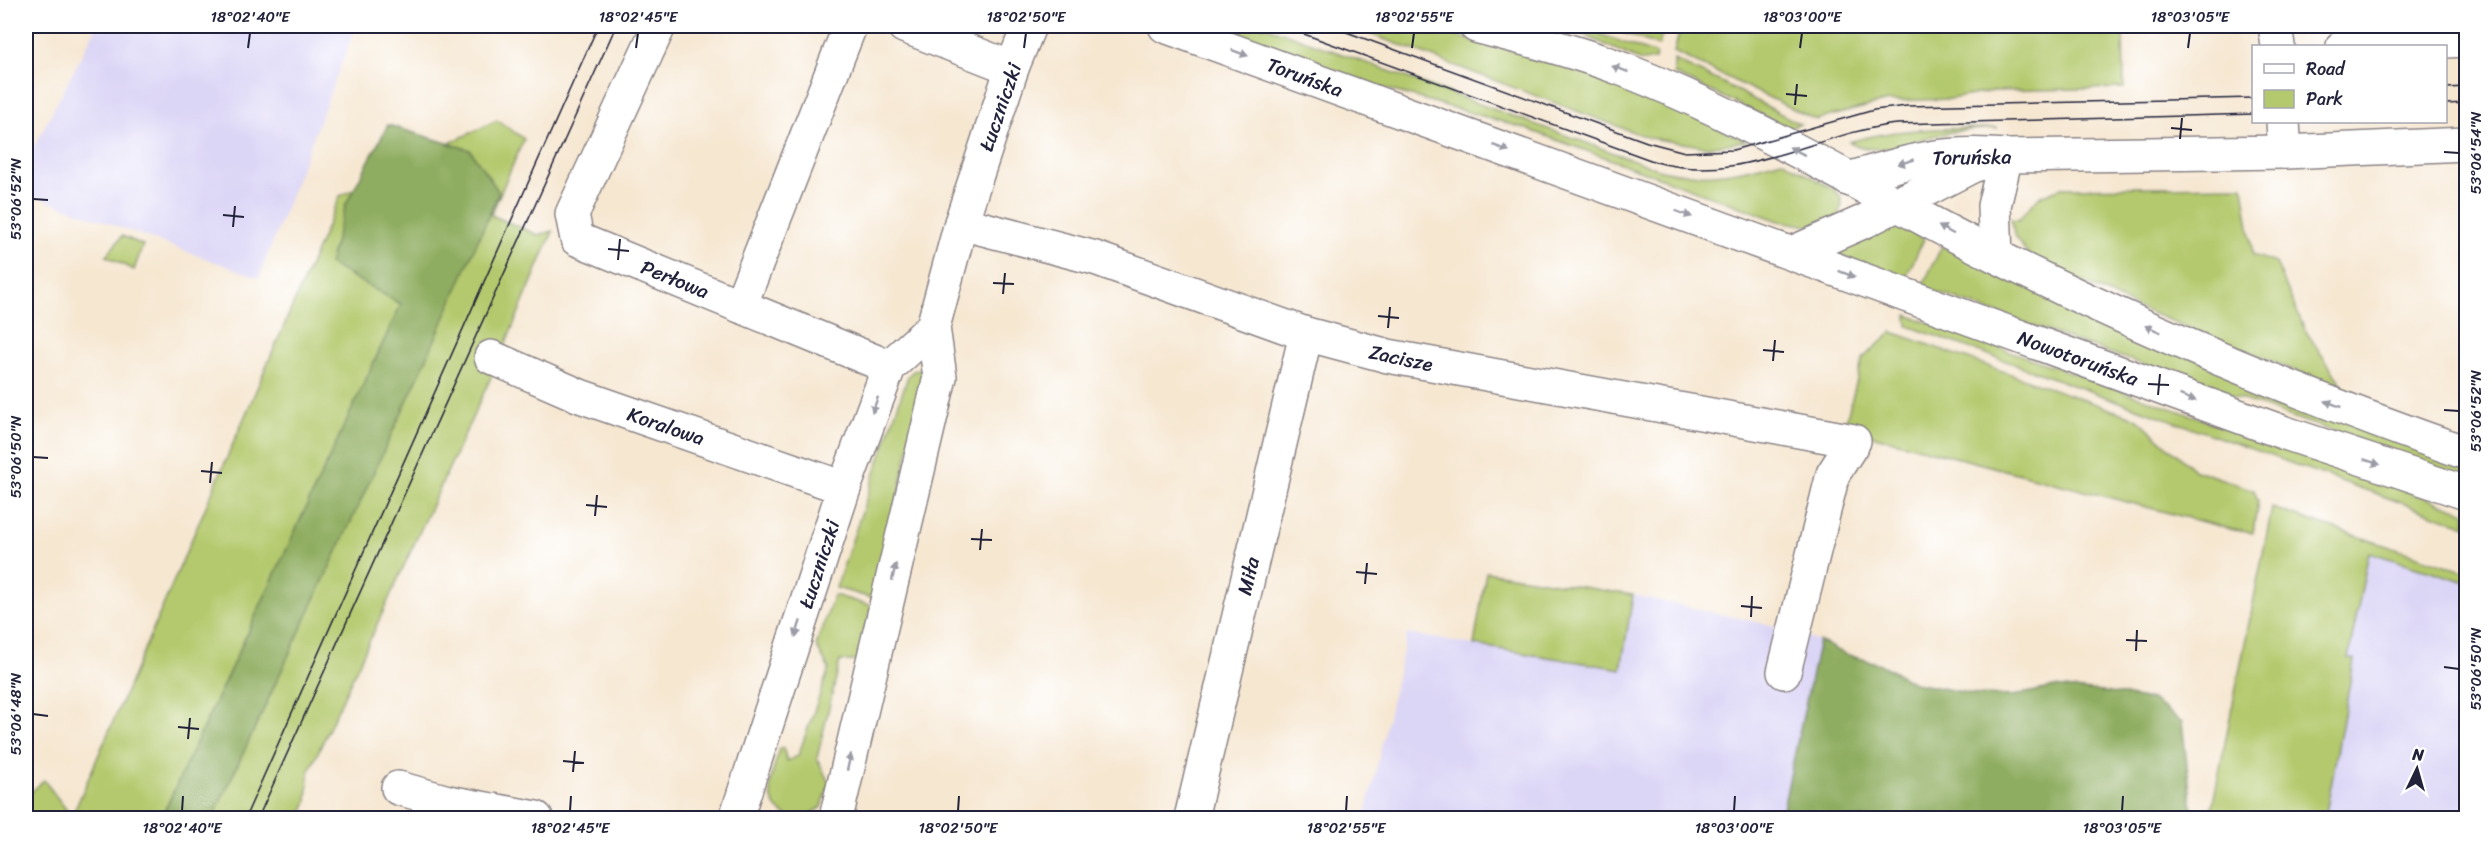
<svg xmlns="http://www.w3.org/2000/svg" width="2492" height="844" viewBox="0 0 2492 844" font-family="Sriracha,sans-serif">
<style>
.built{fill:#dcd6f6}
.green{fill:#b4c96d;stroke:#6b7654;stroke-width:1.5}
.forest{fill:#8fad60;stroke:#58684e;stroke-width:1.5}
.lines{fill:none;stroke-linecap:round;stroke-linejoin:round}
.street-casing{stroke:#8c8486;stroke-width:36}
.secondary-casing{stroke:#8c8486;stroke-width:36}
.street{stroke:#fff;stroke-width:33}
.secondary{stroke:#fff;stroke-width:33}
.tram{stroke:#22223b;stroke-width:1.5}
.oneway{fill:#9c9ca7}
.ticks{fill:none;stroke:#22223b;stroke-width:2}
.labels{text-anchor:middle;stroke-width:5;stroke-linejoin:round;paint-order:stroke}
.street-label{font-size:20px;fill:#22223b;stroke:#fff}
.neatline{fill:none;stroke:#22223b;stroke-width:2}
.ticks-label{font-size:15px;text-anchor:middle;fill:#22223b}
</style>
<rect width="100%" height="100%" fill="#fff"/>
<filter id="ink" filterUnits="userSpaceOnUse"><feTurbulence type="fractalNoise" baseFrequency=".0167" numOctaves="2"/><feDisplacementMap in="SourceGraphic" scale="12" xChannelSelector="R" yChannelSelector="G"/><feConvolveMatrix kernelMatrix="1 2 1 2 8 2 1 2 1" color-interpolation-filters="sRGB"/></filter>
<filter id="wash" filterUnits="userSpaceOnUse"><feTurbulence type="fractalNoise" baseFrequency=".008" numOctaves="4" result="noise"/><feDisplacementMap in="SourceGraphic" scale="24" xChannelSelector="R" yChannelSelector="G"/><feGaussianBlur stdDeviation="1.35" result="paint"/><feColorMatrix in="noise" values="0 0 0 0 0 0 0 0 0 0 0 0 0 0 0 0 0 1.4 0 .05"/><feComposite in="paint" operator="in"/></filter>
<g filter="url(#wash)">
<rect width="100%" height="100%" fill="#f6e7d1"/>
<g class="built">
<path d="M97,26H356L259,278L26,193V162Z"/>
<path d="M2356,537L2466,572V818H2306Z"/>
<path d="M1486,572L1633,595L1775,626L1819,641L1781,818H1365L1407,634L1474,645Z"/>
</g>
<g class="green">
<path d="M1211,26H1265L1661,170C1704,180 1740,172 1782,160L1833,189L1840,196L1842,203L1839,218L1815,227L1779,221L1524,128L1383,88Z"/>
<path d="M1349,26H1418L1561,63L1622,84L1746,141L1708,147L1649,138Z"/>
<path d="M1606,26H1664L1659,46Z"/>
<path d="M1681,26H2123L2124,88L1994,91L1950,99L1888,101L1816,120L1674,52Z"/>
<path d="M1582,28L1656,54L1655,60L1641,61L1580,33Z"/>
<path d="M1674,60L1721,82L1800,124L1789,128L1674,74Z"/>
<path d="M497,120L524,139L491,215L538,235L553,231L498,362L309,772L307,801L300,818H26V797L44,780L71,816L77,805L340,196Z"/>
<path d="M1998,128C1980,129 1961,130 1943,134C1910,140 1880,159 1849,142C1898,127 1948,129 1998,128Z"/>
<path d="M2243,186L2253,255L2276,263L2305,330L2346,391L2134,306L2030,257L2015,237L2011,219L2018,220L2040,196L2061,188Z"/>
<path d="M1888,220L1924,239L1905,279L1829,252Z"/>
<path d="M122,236L143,245L134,270L106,256Z"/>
<path d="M1942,246L2466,469V478L1922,287Z"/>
<path d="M1907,315L2466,512V526L1908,326Z"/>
<path d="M1892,332L2138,419L2193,469L2254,490L2258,501L2253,533L2234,530L1844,428L1863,358Z"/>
<path d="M920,370L925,376L875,599L836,588L908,376L913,371Z"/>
<path d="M2272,508L2466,572V582L2369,552L2348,659L2354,660L2325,818H2210Z"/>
<path d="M1486,572L1633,595L1621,669L1474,645Z"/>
<path d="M834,595L872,606L859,661H840L817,758L829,783L822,807L807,816L790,817C759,804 772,772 780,748H783L787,761L798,756L829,669L816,646Z"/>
</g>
<g class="forest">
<path d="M388,125L470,150L499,192L427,358L213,818H161L401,304L329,264L346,204Z"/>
<path d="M1819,641L1845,654L1880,664L1914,683L1979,695L2013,696L2055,687L2110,693L2152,700L2182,722L2193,818H1781Z"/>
</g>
</g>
<g filter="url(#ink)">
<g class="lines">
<g class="street-casing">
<g id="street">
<path d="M659,26L572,214L577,239L889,367"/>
<path d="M904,26L1012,68"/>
<path d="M2275,26L2278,46"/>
<path d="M2343,46L2466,40"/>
<path d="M2283,122L2285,152"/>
<path d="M961,223L1095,258L1306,334L1388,356L1854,441L1833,474L1784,672"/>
<path d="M740,306L850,26"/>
<path d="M491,357L580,396L844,488"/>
<path d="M398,788L448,802L536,818"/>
<path d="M736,818L844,488L889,367L933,327"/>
<path d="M836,818L940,377L933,327L961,223L1012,68L1029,26"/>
<path d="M1191,818L1306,334"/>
</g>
</g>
<g class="secondary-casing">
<g id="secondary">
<path d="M1165,26L2285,433L2466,493"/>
<path d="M1476,26C1525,39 1575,51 1622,69C1752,119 1871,194 1996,256C2147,332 2306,397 2466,453"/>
<path d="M1848,179C1909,161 1942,150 2006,156L2285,152L2466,144"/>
<path d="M1792,253L1865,221L1972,166L1993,160"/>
<path d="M1996,256L1994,206L2006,156"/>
</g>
</g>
<use href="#street" class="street"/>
<use href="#secondary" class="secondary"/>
<g class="tram">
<path d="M1282,26L1656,162C1740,186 1815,133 1897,124L2254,114"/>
<path d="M1330,26L1647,142L1685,152L1733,150L1874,110L1907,106L2254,98"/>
<path d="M2446,88L2466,87"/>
<path d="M2446,104L2466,103"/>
<path d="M245,818L598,26"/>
<path d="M258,818L616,26"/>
</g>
</g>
<defs><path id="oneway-solid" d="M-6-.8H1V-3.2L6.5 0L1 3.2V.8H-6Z" transform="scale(1.5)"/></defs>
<g class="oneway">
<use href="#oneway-solid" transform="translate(1240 53) rotate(20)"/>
<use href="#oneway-solid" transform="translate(1620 69) rotate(-160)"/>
<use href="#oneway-solid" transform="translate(1501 148) rotate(20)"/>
<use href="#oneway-solid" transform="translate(1797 151) rotate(-153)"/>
<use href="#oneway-solid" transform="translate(1906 162) rotate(164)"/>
<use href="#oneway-solid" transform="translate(1684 214) rotate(20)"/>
<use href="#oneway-solid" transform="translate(1946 230) rotate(-152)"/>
<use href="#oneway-solid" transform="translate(1847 274) rotate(21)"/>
<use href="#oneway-solid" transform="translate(2153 329) rotate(-157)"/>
<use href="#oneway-solid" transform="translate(2188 398) rotate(20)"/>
<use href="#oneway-solid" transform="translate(2333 404) rotate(-159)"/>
<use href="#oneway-solid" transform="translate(875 405) rotate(110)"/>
<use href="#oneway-solid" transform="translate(2372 462) rotate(18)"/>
<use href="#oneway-solid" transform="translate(894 572) rotate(-77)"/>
<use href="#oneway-solid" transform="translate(798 629) rotate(108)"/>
<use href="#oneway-solid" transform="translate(849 762) rotate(-77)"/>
</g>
</g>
<path class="ticks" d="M248,48L250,33M636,48L638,33M1024,48L1026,33M1412,48L1414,33M1800,48L1802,33M2188,48L2190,33M1786,94L1807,96M1795,105L1797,84M2171,128L2192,130M2180,139L2182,118M2444,152L2459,153M33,199L48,200M223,215L244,217M233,227L235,206M608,249L629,251M618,260L620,239M993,283L1014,284M1003,294L1005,273M1378,316L1399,318M1388,328L1390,307M1763,350L1784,352M1773,361L1775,340M2148,384L2169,385M2158,395L2160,374M2444,410L2459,411M33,457L48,458M201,471L222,473M210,483L212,462M586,505L607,507M595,516L597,495M971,539L992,540M980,550L982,529M1356,572L1377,574M1365,584L1367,563M1741,606L1762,608M1751,617L1752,596M2126,640L2147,641M2136,651L2137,630M2444,667L2459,669M33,714L48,716M178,727L199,729M188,739L190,718M563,761L584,763M573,772L575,751M182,811L183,796M570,811L571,796M958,811L959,796M1346,811L1347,796M1734,811L1735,796M2122,811L2123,796"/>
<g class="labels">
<g class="street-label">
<text transform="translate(1305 77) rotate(20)" y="7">Toruńska</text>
<text transform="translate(1000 107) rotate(-71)" y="7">Łuczniczki</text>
<text transform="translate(1972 157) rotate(-1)" y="7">Toruńska</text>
<text transform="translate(675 279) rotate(22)" y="7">Perłowa</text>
<text transform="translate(1401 358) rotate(12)" y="7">Zacisze</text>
<text transform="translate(2078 358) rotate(20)" y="7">Nowotoruńska</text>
<text transform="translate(666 426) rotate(19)" y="7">Koralowa</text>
<text transform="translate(819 564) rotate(-72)" y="7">Łuczniczki</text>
<text transform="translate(1248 576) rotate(-77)" y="7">Miła</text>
</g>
</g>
<rect width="2492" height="844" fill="none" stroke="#fff" stroke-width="66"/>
<rect x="2252" y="45" width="195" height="78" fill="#ffffff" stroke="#a7a7b1" stroke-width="1.5"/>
<rect x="2264" y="64" width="30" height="9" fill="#ffffff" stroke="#a7a7b1" stroke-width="1.5"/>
<text x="2306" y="75" font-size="18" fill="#22223b">Road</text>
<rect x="2264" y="90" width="30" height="18" fill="#b4c96d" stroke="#a7a7b1" stroke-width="1.5"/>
<text x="2306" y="105" font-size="18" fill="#22223b">Park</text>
<g transform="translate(2417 769) rotate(5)" stroke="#ffffff" stroke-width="4.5" paint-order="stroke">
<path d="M0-4.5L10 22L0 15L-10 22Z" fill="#22223b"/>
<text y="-9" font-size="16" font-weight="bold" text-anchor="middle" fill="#22223b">N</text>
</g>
<rect x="33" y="33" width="2426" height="778" class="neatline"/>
<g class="ticks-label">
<text x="250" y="22">18°02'40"E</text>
<text x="638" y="22">18°02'45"E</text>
<text x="1026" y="22">18°02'50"E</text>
<text x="1414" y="22">18°02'55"E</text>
<text x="1802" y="22">18°03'00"E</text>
<text x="2190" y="22">18°03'05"E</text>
<text transform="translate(2476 153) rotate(-90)" y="5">53°06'54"N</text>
<text transform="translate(16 199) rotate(-90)" y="5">53°06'52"N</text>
<text transform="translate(2476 411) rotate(-90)" y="5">53°06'52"N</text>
<text transform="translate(16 457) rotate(-90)" y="5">53°06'50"N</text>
<text transform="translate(2476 669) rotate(-90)" y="5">53°06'50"N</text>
<text transform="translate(16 714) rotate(-90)" y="5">53°06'48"N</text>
<text x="182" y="833">18°02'40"E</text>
<text x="570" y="833">18°02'45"E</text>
<text x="958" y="833">18°02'50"E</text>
<text x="1346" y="833">18°02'55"E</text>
<text x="1734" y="833">18°03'00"E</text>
<text x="2122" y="833">18°03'05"E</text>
</g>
</svg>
